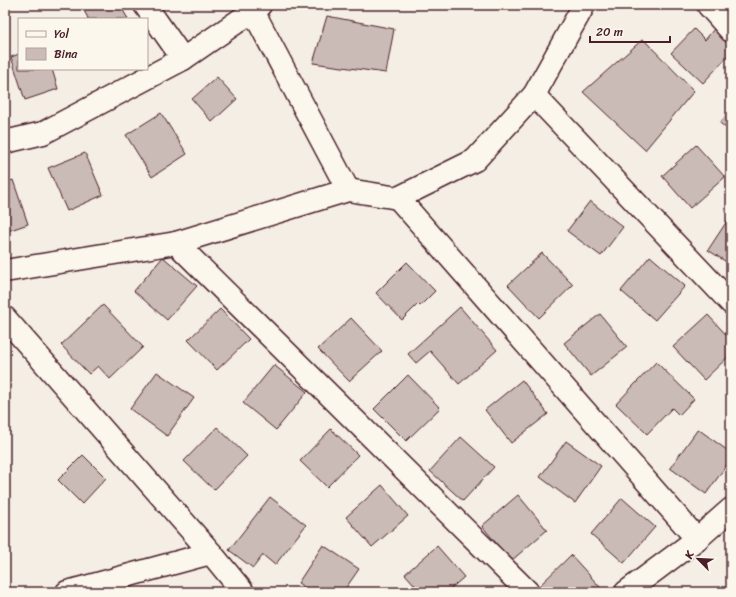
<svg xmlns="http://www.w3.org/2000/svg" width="736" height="597" viewBox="0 0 736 597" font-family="Sriracha,sans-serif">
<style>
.building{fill:#cabbb6;stroke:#4a1f2b}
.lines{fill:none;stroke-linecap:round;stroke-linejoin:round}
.street-casing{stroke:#4a1f2b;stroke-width:25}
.street{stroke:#fbf7ec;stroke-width:22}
</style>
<rect width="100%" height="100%" fill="#f4eee4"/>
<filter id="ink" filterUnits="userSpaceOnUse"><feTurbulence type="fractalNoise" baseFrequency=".025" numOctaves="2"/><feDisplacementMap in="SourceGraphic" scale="8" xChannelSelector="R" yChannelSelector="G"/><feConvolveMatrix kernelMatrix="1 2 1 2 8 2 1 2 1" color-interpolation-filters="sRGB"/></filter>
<g filter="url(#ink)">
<g class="building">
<path d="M89,5H120L128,19H87L88,18L83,9Z"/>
<path d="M327,16L394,29L386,73L313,63Z"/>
<path d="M694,29L705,40L714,29L731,46V53L703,83L671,53Z"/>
<path d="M643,39L694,91L645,150L583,92Z"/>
<path d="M19,54V69H52L58,89L25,100L11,57Z"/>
<path d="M217,77L237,99L212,122L192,99Z"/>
<path d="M731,109V132L720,123Z"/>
<path d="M161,113L187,154L152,177L126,135Z"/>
<path d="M696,145L725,177L690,208L662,176Z"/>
<path d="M85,153L103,195L67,211L48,168Z"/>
<path d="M13,180L28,224L5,232V183Z"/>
<path d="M590,201L623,227L601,256L567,231Z"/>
<path d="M731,215V265L708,250Z"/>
<path d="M542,253L573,285L539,318L508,285Z"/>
<path d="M650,256L685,286L655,320L621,291Z"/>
<path d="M163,257L197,286L167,320L134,291Z"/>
<path d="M407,262L435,291L420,306L418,304L402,320L376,293Z"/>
<path d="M103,305L143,347L110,379L98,366L89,374L61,345Z"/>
<path d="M460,307L497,350L459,384L430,351L416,363L408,354Z"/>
<path d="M220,309L249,339L217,370L188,340Z"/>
<path d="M600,314L627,347L591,376L564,343Z"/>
<path d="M708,315L731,340V354L704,380L673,347Z"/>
<path d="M351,318L382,351L349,381L318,349Z"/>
<path d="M656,362L694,399L679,415L672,408L647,434L616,404Z"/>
<path d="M274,365L307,392L276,430L243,403Z"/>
<path d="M157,372L194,398L167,436L130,409Z"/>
<path d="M408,375L440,408L406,441L374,409Z"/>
<path d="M522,380L548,414L511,443L485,410Z"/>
<path d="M217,427L247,456L214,490L184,461Z"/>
<path d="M331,429L358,455L327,487L300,461Z"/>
<path d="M698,429L731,453V459L706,494L670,468Z"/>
<path d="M461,437L494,467L463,501L430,471Z"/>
<path d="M566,441L601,466L575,503L540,477Z"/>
<path d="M83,455L106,478L82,504L58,480Z"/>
<path d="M382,485L408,516L372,547L346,517Z"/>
<path d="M518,495L547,530L511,561L482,526Z"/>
<path d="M270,497L306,525L275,565L263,555L253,568L229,550Z"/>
<path d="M622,498L655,527L624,563L591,534Z"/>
<path d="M323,545L359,569L343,592H312L298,583Z"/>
<path d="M437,546L464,577L447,592H421L405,574Z"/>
<path d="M571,555L600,587L595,592H541L537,588Z"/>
</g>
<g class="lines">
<g class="street-casing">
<g id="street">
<path d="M145,5L183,59"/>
<path d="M708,5L731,31"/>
<path d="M253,11L348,190"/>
<path d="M534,95L731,303"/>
<path d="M5,142L43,133L183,59L253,11L260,5"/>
<path d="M398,198L697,539"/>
<path d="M176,243L528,592"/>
<path d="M5,271L176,243L348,190L398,198L475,160L534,95L584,5"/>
<path d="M5,318L211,553L243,592"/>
<path d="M67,592L211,553"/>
<path d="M626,592L697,539L731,509"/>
</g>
</g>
<use href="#street" class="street"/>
</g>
</g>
<rect width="736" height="597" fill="none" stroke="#fbf7ec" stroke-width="20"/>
<rect x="10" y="10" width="716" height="577" fill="none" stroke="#4a1f2b" stroke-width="1.5" filter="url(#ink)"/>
<rect x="18" y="18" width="130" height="52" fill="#fbf7ec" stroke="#b4a19f"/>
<rect x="26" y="31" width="20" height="6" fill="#fbf7ec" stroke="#b4a19f"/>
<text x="54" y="38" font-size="12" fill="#4a1f2b">Yol</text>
<rect x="26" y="48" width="20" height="12" fill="#cabbb6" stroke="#b4a19f"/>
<text x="54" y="58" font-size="12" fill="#4a1f2b">Bina</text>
<g transform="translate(698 559) rotate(294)" stroke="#fbf7ec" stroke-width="3" paint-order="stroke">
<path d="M0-3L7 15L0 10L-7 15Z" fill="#4a1f2b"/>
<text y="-6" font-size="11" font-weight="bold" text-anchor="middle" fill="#4a1f2b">K</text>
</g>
<path d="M590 36v6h80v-6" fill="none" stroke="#4a1f2b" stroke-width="2"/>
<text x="596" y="36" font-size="12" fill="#4a1f2b" stroke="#fbf7ec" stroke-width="3" paint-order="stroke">20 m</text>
</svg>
